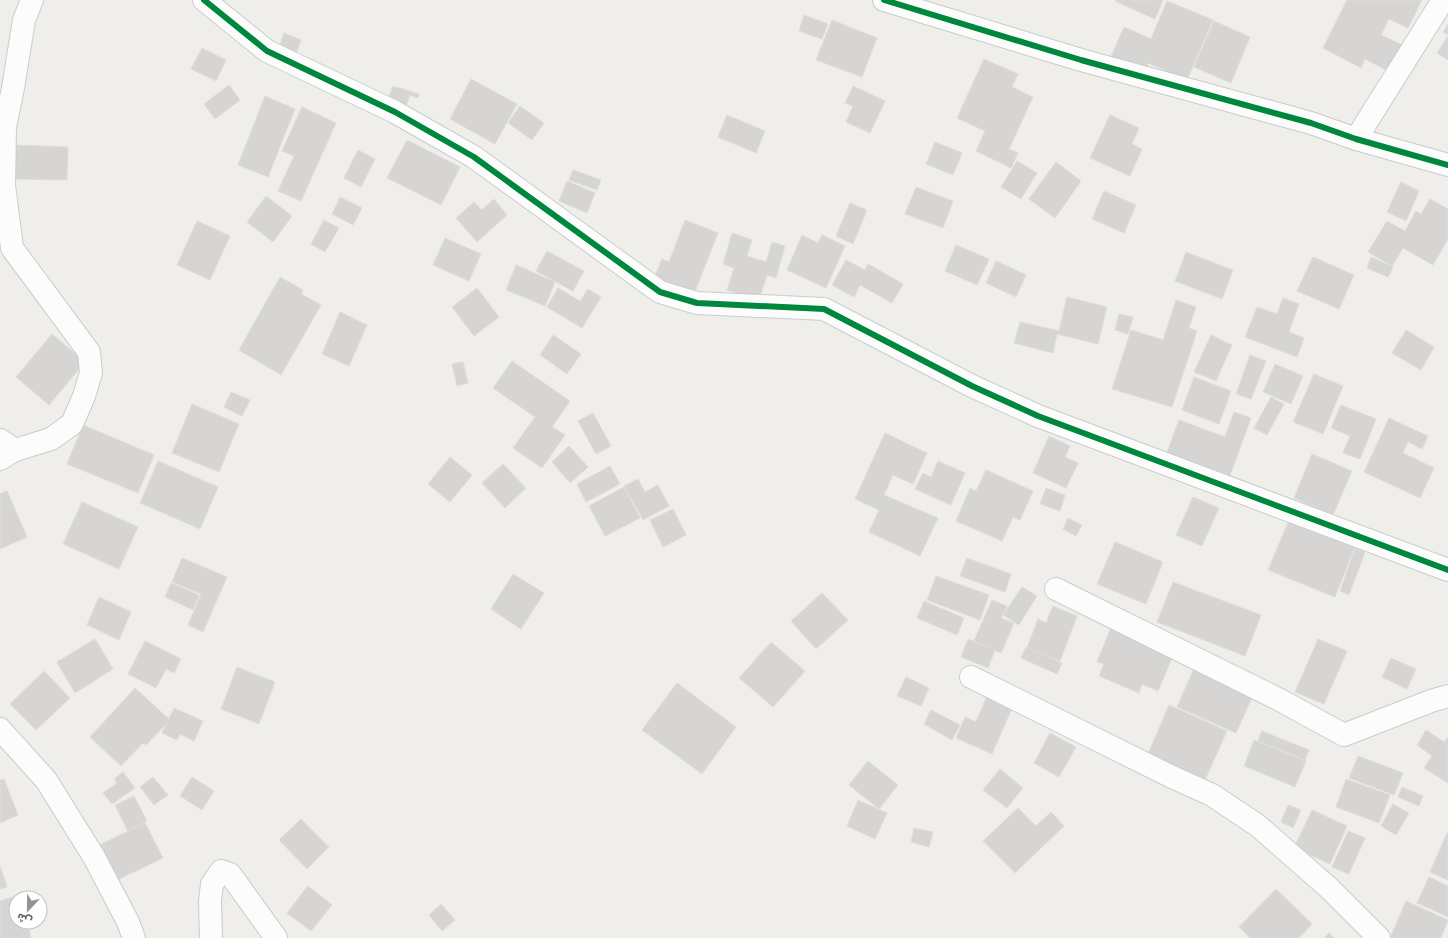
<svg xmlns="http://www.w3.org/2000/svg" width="1448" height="938" viewBox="0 0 1448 938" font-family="Signika,'Noto Sans Arabic',sans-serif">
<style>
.building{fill:#d6d5d3;stroke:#deddd9}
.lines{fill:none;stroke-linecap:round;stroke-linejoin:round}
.street-casing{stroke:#cbcccc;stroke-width:24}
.secondary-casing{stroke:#cacacb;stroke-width:24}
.street{stroke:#fdfcfc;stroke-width:22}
.secondary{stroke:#fdfcfc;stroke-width:22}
.cycleway-casing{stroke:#fff;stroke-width:8}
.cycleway{stroke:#00873e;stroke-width:6}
</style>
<rect width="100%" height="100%" fill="#efeeea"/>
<g class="building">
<path d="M1116,0H1163L1155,19L1115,1Z"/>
<path d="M1347,0H1422L1408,28L1389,19L1381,35L1402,45L1388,71L1365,59L1361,68L1323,48Z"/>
<path d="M1167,1L1213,20L1187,80L1148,63L1144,73L1110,59L1124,27L1151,39Z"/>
<path d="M804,15L828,24L822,39L799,31Z"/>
<path d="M832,20L877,38L862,77L816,60Z"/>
<path d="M1214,21L1250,37L1231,83L1194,67Z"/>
<path d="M1448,24V35L1443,32Z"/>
<path d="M284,33L301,40L295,57L278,50Z"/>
<path d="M1448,36V60L1437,53Z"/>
<path d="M202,48L226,60L216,81L191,69Z"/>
<path d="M984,59L1018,74L1012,87L1033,97L1009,149L1018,153L1011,168L976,151L985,131L957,118Z"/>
<path d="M471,79L517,104L495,144L450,119Z"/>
<path d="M229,85L240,100L215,119L204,104Z"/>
<path d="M393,86L419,94L418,98L410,95L405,109L386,103Z"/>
<path d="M853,86L885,101L870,133L846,122L853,106L845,103Z"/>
<path d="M265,96L295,109L268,177L238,165Z"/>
<path d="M520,106L544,123L532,140L508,123Z"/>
<path d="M302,107L336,123L301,201L278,191L294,156L282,151Z"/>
<path d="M727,115L765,131L756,153L718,137Z"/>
<path d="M1110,115L1139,128L1132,144L1142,149L1130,176L1090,158Z"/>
<path d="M407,140L460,167L441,205L387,178Z"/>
<path d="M935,142L962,153L953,175L926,164Z"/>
<path d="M15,145L68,147L67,180L14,179Z"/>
<path d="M358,150L375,159L361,187L344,178Z"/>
<path d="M1017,161L1037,173L1021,199L1001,187Z"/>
<path d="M1056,162L1081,181L1055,218L1029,199Z"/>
<path d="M573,170L601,180L597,190L569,180Z"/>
<path d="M567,181L595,193L587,213L559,201Z"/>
<path d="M1401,182L1419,191L1406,221L1387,212Z"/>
<path d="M916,187L953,201L943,228L905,214Z"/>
<path d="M1104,191L1136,205L1124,233L1092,219Z"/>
<path d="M266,196L292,216L273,242L247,222Z"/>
<path d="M340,197L362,208L353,225L332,214Z"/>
<path d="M494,199L507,215L477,242L456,218L474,202L482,210Z"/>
<path d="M1430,199L1448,209V239L1433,265L1403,248L1392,266L1368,252L1387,221L1405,231L1416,211L1421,214Z"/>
<path d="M850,203L867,210L853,244L836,236Z"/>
<path d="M324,220L339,228L325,252L311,244Z"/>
<path d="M685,220L718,233L694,294L654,279L662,259L669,262Z"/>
<path d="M197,221L230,236L210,280L177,265Z"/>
<path d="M732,233L752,240L747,256L766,262L772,242L785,246L776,278L767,275L759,300L727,290L734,268L723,264Z"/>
<path d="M802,235L818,243L822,235L845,246L826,288L787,270Z"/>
<path d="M445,238L481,254L469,281L433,265Z"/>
<path d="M956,245L989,259L977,285L945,271Z"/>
<path d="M547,251L584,271L573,291L536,271Z"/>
<path d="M1186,252L1233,270L1222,299L1175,281Z"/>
<path d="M1313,257L1354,275L1339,309L1297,291Z"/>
<path d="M1371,257L1393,267L1388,277L1367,268Z"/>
<path d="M846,260L865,270L868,264L903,284L892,303L860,285L854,297L832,285Z"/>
<path d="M996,261L1026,275L1016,297L986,283Z"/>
<path d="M516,265L555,282L545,306L506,290Z"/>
<path d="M280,277L303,290L301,294L321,305L281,375L239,350Z"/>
<path d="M477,288L499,317L474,336L452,307Z"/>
<path d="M558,288L580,301L588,289L601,297L582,328L547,307Z"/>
<path d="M1067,297L1107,307L1098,344L1057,334L1053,353L1014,343L1020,322L1059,331Z"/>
<path d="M1283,298L1299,304L1289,332L1304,338L1297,357L1245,337L1257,307L1277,314Z"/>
<path d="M1176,300L1196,307L1189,328L1197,331L1172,407L1112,389L1131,330L1163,340Z"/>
<path d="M340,312L367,325L349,366L322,354Z"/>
<path d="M1119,314L1133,317L1128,334L1115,330Z"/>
<path d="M1406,330L1434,347L1421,370L1392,353Z"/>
<path d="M52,334L85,362L49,405L16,377Z"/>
<path d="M553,335L581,354L567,374L540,355Z"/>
<path d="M1211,335L1232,345L1216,381L1194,372Z"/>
<path d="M1250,355L1266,361L1251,399L1236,394Z"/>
<path d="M512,361L570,401L552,427L565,435L542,468L513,448L535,417L493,388Z"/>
<path d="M463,362L468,383L457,386L452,364Z"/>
<path d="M1275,364L1303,376L1291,404L1263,392Z"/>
<path d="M1314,374L1343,386L1323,434L1293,422Z"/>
<path d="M1194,377L1231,391L1219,424L1182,410Z"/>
<path d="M231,392L250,400L242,416L224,407Z"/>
<path d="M1271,397L1284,404L1267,435L1254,428Z"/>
<path d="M192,404L239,424L219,472L172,453Z"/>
<path d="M1341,405L1376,419L1360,459L1343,453L1350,436L1331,428Z"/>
<path d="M1234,412L1251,418L1229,478L1166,455L1179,420L1225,437Z"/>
<path d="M593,413L611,446L596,454L578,421Z"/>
<path d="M1389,418L1428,436L1422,449L1408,442L1403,453L1434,468L1420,498L1364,472Z"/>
<path d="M83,425L154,455L138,493L67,464Z"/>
<path d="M885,433L927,453L913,484L893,475L884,495L938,518L920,556L869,532L879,510L855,499Z"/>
<path d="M1049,436L1070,446L1065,457L1078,463L1066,488L1033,473Z"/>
<path d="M569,446L588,467L570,483L552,462Z"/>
<path d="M1312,454L1352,471L1333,515L1294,498Z"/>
<path d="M450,457L472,475L450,502L428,484Z"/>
<path d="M158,461L218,487L200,529L140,503Z"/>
<path d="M938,461L965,473L951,505L915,489L923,473L931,477Z"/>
<path d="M503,464L526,488L505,508L482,483Z"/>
<path d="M610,466L620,484L586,502L577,484Z"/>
<path d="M986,470L1033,491L1020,520L1013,517L1002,541L956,521L970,488L976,491Z"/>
<path d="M638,479L645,492L658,485L669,506L643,520L624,486Z"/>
<path d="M624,487L640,518L605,536L589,506Z"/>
<path d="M1046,488L1065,495L1060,511L1040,504Z"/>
<path d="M7,491L27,537L0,549V494Z"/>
<path d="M1193,497L1219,508L1202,546L1176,535Z"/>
<path d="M82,502L138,527L119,569L63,544Z"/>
<path d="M673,509L686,535L663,547L650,520Z"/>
<path d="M1068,518L1082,525L1076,536L1063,529Z"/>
<path d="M1289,520L1355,546L1335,597L1268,570Z"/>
<path d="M1115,542L1163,562L1146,604L1097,584Z"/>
<path d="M1355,548L1365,552L1349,595L1340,591Z"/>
<path d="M182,558L227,577L203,632L188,625L201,594L172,582Z"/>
<path d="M967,558L1011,574L1005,592L960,576Z"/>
<path d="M513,574L544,593L521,629L491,609Z"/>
<path d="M936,576L989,595L980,620L927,600Z"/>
<path d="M1173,582L1261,615L1245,656L1157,622Z"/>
<path d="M171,583L199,595L193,610L165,597Z"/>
<path d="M1022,587L1037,596L1019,625L1003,615Z"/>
<path d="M822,593L848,620L816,649L791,621Z"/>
<path d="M99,597L131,612L119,640L87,625Z"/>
<path d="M992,600L1007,606L1001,618L1014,623L1001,653L974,641Z"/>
<path d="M924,601L964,618L957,635L917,618Z"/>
<path d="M1053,606L1077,616L1060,661L1027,648L1038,619L1046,623Z"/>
<path d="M1112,625L1175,651L1158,691L1142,684L1139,693L1099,676L1104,664L1097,662Z"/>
<path d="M95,639L113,669L75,693L57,662Z"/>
<path d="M968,639L995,650L988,668L961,657Z"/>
<path d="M1318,639L1347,651L1324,704L1295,692Z"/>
<path d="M145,641L181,659L174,673L166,669L156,688L128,674Z"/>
<path d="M771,642L805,671L773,707L739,678Z"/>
<path d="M1026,647L1062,663L1057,674L1021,658Z"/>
<path d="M1391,658L1416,669L1407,689L1382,677Z"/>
<path d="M1196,664L1255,691L1236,733L1177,707Z"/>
<path d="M237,667L275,682L259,724L221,709Z"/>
<path d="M44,671L70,698L36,730L10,704Z"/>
<path d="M906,677L929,688L921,706L897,696Z"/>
<path d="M677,683L736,727L702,774L642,730Z"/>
<path d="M135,688L170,720L146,745L143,743L121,766L90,737Z"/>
<path d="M987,696L1012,708L992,754L956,738L965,717L976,722Z"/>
<path d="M1169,705L1227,731L1205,780L1148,754Z"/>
<path d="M174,708L203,721L194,741L180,734L177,740L162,733Z"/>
<path d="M931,710L960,725L952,740L924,724Z"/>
<path d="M1426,730L1444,742L1448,737V783L1424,768L1432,756L1417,745Z"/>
<path d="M1262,731L1309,750L1305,760L1258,741Z"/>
<path d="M1050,733L1076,747L1059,777L1034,763Z"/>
<path d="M1254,740L1306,761L1295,787L1244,766Z"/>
<path d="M1358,756L1403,773L1394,795L1349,778Z"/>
<path d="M868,761L898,785L879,809L849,785Z"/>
<path d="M1000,769L1023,788L1007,808L983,790Z"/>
<path d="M123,772L135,788L112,804L103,793L117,783L114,779Z"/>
<path d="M153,777L168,795L154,805L140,787Z"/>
<path d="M192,777L214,791L202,810L180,796Z"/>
<path d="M4,779L18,815L0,823V780Z"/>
<path d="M1346,779L1390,795L1379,823L1336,807Z"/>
<path d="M1402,787L1423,796L1419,806L1398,797Z"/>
<path d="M134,796L147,821L128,831L115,805Z"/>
<path d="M858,800L887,813L875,839L847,826Z"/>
<path d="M1393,804L1409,813L1396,835L1381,826Z"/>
<path d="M1288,805L1301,810L1293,828L1281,822Z"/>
<path d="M1018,808L1036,826L1051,812L1064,826L1015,873L983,841Z"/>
<path d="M1312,810L1347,826L1330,864L1294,848Z"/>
<path d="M301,819L329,847L307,869L279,840Z"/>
<path d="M145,823L163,858L111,883L93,848Z"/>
<path d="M914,828L933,832L929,847L911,842Z"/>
<path d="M1348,831L1365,838L1349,874L1332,867Z"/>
<path d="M1447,833H1448V880L1430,872Z"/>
<path d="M0,866L7,887L0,889Z"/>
<path d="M1429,877L1448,886V917L1417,903Z"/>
<path d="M308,886L332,905L311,931L287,913Z"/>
<path d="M1276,889L1312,924L1299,938H1250L1239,927Z"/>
<path d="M20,895V898H16V922H27L31,938H0V901Z"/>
<path d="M1406,901L1448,920L1441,938H1390Z"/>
<path d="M441,904L455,920L442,931L429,915Z"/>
<path d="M1329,933L1334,938H1324Z"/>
</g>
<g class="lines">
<g class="street-casing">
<g id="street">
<path d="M204,0L267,51L395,112L474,157L660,292L697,303L824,309L972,386L1038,416L1448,570"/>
<path d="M1356,139L1443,0"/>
<path d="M15,450L51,439L72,424L84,396L91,373L89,352L12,248L4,185L5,127L13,88L24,20L32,0"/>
<path d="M1056,589L1280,700L1344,735L1431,701L1448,696"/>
<path d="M971,677L1170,776L1212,795L1257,825L1329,888L1379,938"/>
</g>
</g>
<g class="secondary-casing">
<g id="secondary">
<path d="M884,0L1081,60L1311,123L1356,139L1448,165"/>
<path d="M0,440L15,450L0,459"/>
<path d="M0,729L46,780L94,857L128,922L134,938"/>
<path d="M211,938L210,901L212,884L221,871L230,874L276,938"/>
</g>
</g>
<use href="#street" class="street"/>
<use href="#secondary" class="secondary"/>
<g class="cycleway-casing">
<g id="cycleway">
<path d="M204,0L267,51L395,112L474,157L660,292L697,303L824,309L972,386L1038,416L1448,570"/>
<path d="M884,0L1081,60L1311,123L1356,139L1448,165"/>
</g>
</g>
<use href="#cycleway" class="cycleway"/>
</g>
<g transform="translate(28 910) rotate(202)"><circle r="19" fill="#ffffff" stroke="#bfc1c3"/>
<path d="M0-3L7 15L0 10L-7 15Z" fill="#919496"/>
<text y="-6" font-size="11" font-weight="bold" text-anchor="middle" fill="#5f6368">ش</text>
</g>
</svg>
